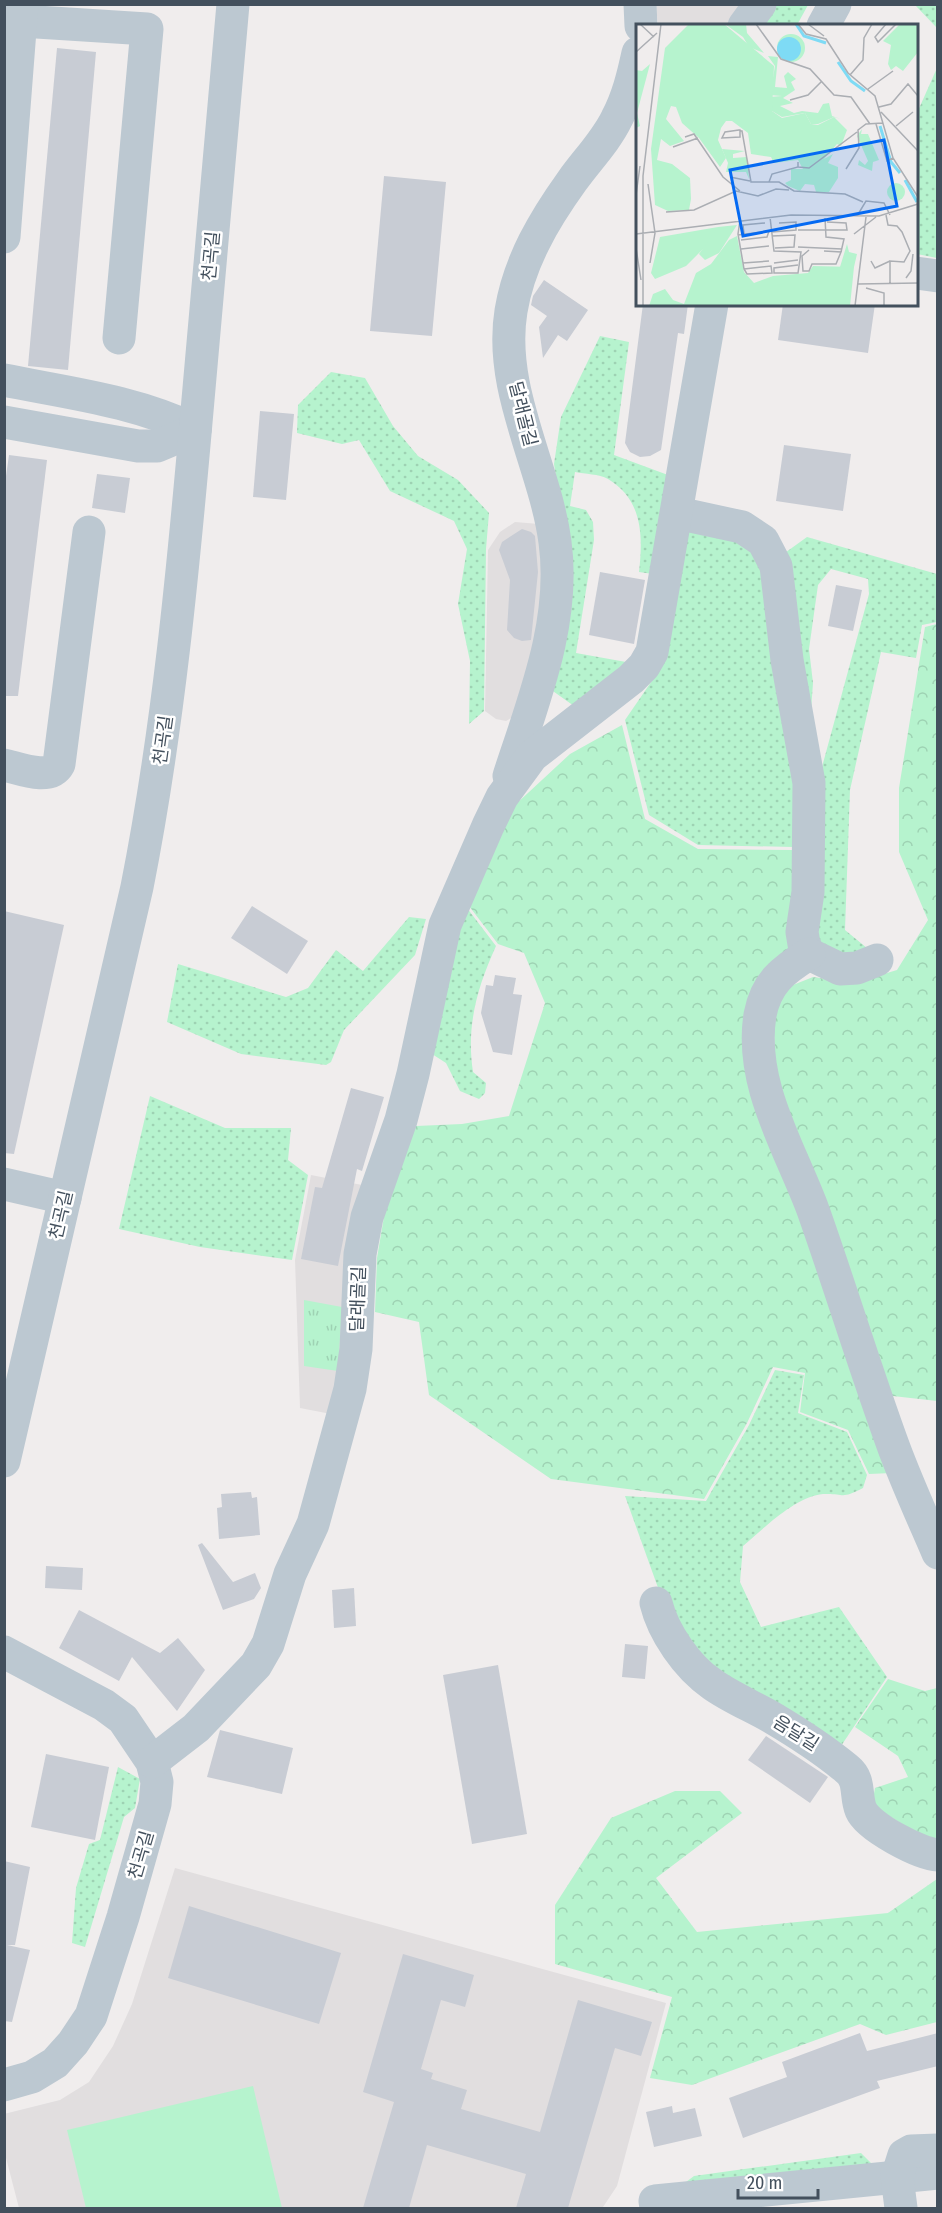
<svg xmlns="http://www.w3.org/2000/svg" width="942" height="2213" viewBox="0 0 942 2213" font-family="'Fira Sans Condensed','Noto Sans KR',sans-serif">
<style>
.education{fill:#e1dedf}
.grass{fill:url(#grass-dots)}
.forest{fill:url(#forest-crowns)}
.park{fill:url(#park-tufts)}
.pitch{fill:#b6f3ce}
.building{fill:#c8ccd4}
.lines{fill:none;stroke-linecap:round;stroke-linejoin:round}
.minor{stroke:#bcc8d1;stroke-width:33}
.labels{text-anchor:middle;stroke-width:5;stroke-linejoin:round;paint-order:stroke}
.street-label{font-size:18px;fill:#43505d;stroke:#fff}
.inset-river{fill:none;stroke:#7edbf5;stroke-width:3}
.inset-road{fill:none;stroke:#abaeb3;stroke-width:1.5}
.view{fill:#056af2;fill-opacity:0.15;stroke:#056af2;stroke-width:3}
.inset-edge{fill:none;stroke:#43505d;stroke-width:3}
</style>
<defs>
<pattern id="grass-dots" width="8" height="8" patternUnits="userSpaceOnUse" patternTransform="scale(1.5)"><rect width="8" height="8" fill="#b6f3ce"/><path d="M2 2h.1M6 6h.1" fill="none" stroke="#9ed2b3" stroke-width="1.8" stroke-linecap="round"/></pattern>
<pattern id="forest-crowns" width="20" height="18" patternUnits="userSpaceOnUse" patternTransform="scale(1.5)"><rect width="20" height="18" fill="#b6f3ce"/><path d="M2 6a3 3 0 1 1 6 0M12 15a3 3 0 1 1 6 0" fill="none" stroke="#9ed2b3"/></pattern>
<pattern id="park-tufts" width="24" height="20" patternUnits="userSpaceOnUse" patternTransform="scale(1.5)"><rect width="24" height="20" fill="#b6f3ce"/><path d="M3 7l-1-3M5 7V3M7 7l1-3M15 17l-1-3M17 17v-4M19 17l1-3" fill="none" stroke="#9ed2b3"/></pattern>
</defs>
<rect width="100%" height="100%" fill="#f0eded"/>
<g class="education">
<path d="M656,5H745L733,26L658,25Z"/>
<path d="M515,522L539,524L548,571L520,713L506,721L496,719L485,711L488,550L500,532Z"/>
<path d="M311,1175L362,1185L346,1347L331,1414L300,1408L295,1260Z"/>
<path d="M175,1868L666,2003L617,2186L603,2207L19,2208L5,2154L4,2114L60,2100L89,2082L113,2046L132,2004Z"/>
</g>
<g class="grass">
<path d="M776,5H808L797,25L761,26Z"/>
<path d="M915,5H937V28Z"/>
<path d="M937,68L938,258H937L917,254V113Z"/>
<path d="M600,336L629,342L614,455L668,475L653,574L639,572C643,536 643,500 608,479C599,474 585,474 575,472L570,506L586,510L593,522L594,540L576,653L626,662L574,706L550,689L561,509L554,464L561,417Z"/>
<path d="M331,372L365,378L393,426L418,456L458,480L489,513L486,549L484,711L469,724L470,661L458,604L467,549L454,521L390,491L359,440L342,444L297,433L298,405Z"/>
<path d="M690,525L758,547L801,786L793,847L698,845L649,815L625,720L658,672Z"/>
<path d="M807,537L937,574V622L922,625L916,658L881,652L850,790L845,930L873,953L854,960L816,946L819,778L869,594L868,579L831,569L818,585L809,649L813,683L810,724L782,555Z"/>
<path d="M467,908L496,946C477,988 466,1026 473,1072L486,1083L485,1093L479,1099L460,1091L446,1063L432,1054L457,936Z"/>
<path d="M409,917L426,919L415,955L344,1030L331,1062L326,1065L241,1054L167,1022L178,964L286,997L308,988L336,950L363,971Z"/>
<path d="M150,1096L225,1128H291L288,1160L308,1175L292,1260L200,1247L119,1229Z"/>
<path d="M775,1370L804,1375L798,1413L847,1432L867,1475L863,1488C840,1500 845,1493 823,1494C796,1496 763,1529 743,1546L740,1582L761,1627L839,1607L887,1677L837,1752L712,1678L661,1596L625,1496L706,1501L749,1425Z"/>
<path d="M118,1767L140,1779L135,1808L124,1817L85,1947L72,1943L76,1888L89,1844L100,1840Z"/>
<path d="M861,2153L872,2164L682,2185L694,2176Z"/>
</g>
<g class="forest">
<path d="M937,624V1401L884,1395L776,1101L773,993L813,977L854,983L897,970L928,920L899,852V788L925,627Z"/>
<path d="M622,725L645,819L698,849L793,850L795,941L755,1015L892,1473L869,1474L848,1430L800,1412L805,1373L773,1367L747,1423L704,1499L551,1479L429,1395L419,1322L375,1312L377,1258L389,1187L416,1126L462,1124L509,1116L545,1003L524,953L498,944L469,906L515,805L570,754Z"/>
<path d="M888,1679L925,1691L937,1688V1846L872,1805L875,1788L908,1777L898,1756L855,1727Z"/>
<path d="M675,1791H720L742,1813L656,1878L697,1932L888,1913L937,1879V2022L886,2035L860,2024L692,2085L650,2078L672,1997L555,1964V1905L611,1818Z"/>
</g>
<path class="park" d="M304,1300L342,1307L338,1371L304,1366Z"/>
<path class="pitch" d="M253,2086L282,2208H86L67,2130Z"/>
<g class="building">
<path d="M57,48L96,52L68,370L28,366Z"/>
<path d="M384,176L446,182L432,336L370,331Z"/>
<path d="M544,280L588,310L567,341L558,335L543,358L539,327L547,316L531,305L533,296Z"/>
<path d="M643,304H688L684,334L678,333L661,450L650,456L640,457L630,452L625,443Z"/>
<path d="M783,304H875L868,353L778,340Z"/>
<path d="M260,411L294,414L286,500L253,497Z"/>
<path d="M784,445L851,454L843,511L776,501Z"/>
<path d="M9,455L47,460L18,696H4V490Z"/>
<path d="M97,474L130,478L125,513L92,508Z"/>
<path d="M522,529L531,532L535,536L538,572L531,640L522,641L514,638L507,630L510,580L499,550L502,542Z"/>
<path d="M600,572L645,580L634,644L589,635Z"/>
<path d="M836,585L862,590L853,631L828,626Z"/>
<path d="M252,906L308,941L287,974L231,938Z"/>
<path d="M4,911L64,925L14,1154L4,1153Z"/>
<path d="M495,975L516,978L513,994L522,995L512,1055L493,1052L481,1013L486,985L493,986Z"/>
<path d="M351,1088L384,1097L362,1171L357,1169L338,1266L301,1259L315,1187L322,1188Z"/>
<path d="M251,1492L252,1498L257,1497L260,1535L219,1539L217,1508L222,1507L221,1494Z"/>
<path d="M202,1543L233,1582L255,1573L261,1588L254,1599L223,1610L198,1545Z"/>
<path d="M46,1566L83,1568L82,1590L45,1588Z"/>
<path d="M354,1588L356,1626L334,1628L332,1590Z"/>
<path d="M79,1610L160,1653L178,1638L205,1670L177,1711L132,1657L119,1681L59,1648Z"/>
<path d="M625,1644L648,1646L645,1679L622,1677Z"/>
<path d="M498,1665L527,1834L472,1844L443,1675Z"/>
<path d="M220,1730L293,1748L282,1794L207,1777Z"/>
<path d="M766,1736L828,1777L810,1803L748,1760Z"/>
<path d="M46,1754L109,1767L95,1840L31,1827Z"/>
<path d="M4,1861L30,1867L15,1945H7L30,1950L12,2022L4,2021Z"/>
<path d="M189,1906L341,1953L319,2024L168,1978Z"/>
<path d="M403,1954L474,1975L465,2007L441,2000L421,2069L433,2073L431,2079L467,2090L461,2109L540,2132L578,2000L652,2022L641,2056L615,2048L568,2208H516L526,2174L427,2145L409,2208H363L394,2102L363,2092Z"/>
<path d="M860,2033L867,2051L938,2033V2066L877,2081L880,2088L743,2138L729,2098L787,2077L782,2062Z"/>
<path d="M672,2106L673,2113L695,2108L702,2136L654,2147L646,2112Z"/>
</g>
<g class="lines">
<g class="minor">
<path d="M640,4L641,26"/>
<path d="M21,21L147,29L119,338"/>
<path d="M744,26L760,4"/>
<path d="M823,26L835,4"/>
<path d="M4,237L22,4"/>
<path d="M916,273L938,276"/>
<path d="M4,380C69,393 136,401 195,430"/>
<path d="M4,422L138,446H157L195,430"/>
<path d="M677,513L742,527L763,541L776,566L787,660L809,783L808,892L802,932L804,944L809,954L840,969L857,968L877,960"/>
<path d="M4,765C21,769 50,781 59,764L89,532"/>
<path d="M509,776C533,702 566,622 555,542C545,466 498,390 511,311C519,262 544,220 572,181C587,160 606,141 617,118C628,97 633,76 638,53"/>
<path d="M809,954C783,970 766,983 760,1015C749,1084 790,1148 813,1210C841,1289 865,1369 894,1448C907,1483 923,1518 938,1553"/>
<path d="M4,1184L65,1198"/>
<path d="M4,1461L137,887C168,730 183,571 197,411C209,275 221,140 233,4"/>
<path d="M656,1603C663,1632 687,1667 712,1684C730,1697 752,1706 771,1717C798,1733 823,1749 847,1769C861,1780 855,1796 861,1810C868,1827 920,1854 938,1855"/>
<path d="M4,1652L104,1705L123,1719L152,1762L157,1782L155,1804L123,1917L91,2016L73,2043L55,2063L32,2077L4,2085"/>
<path d="M152,1762L196,1728L256,1665L268,1644L290,1574L313,1524L350,1389L356,1349L360,1254L367,1217L401,1120L413,1074L445,925L488,826L502,797L532,756L631,679L644,666L652,652L712,304"/>
<path d="M656,2208L655,2201L938,2173"/>
<path d="M901,2208L897,2177L904,2155L911,2151L938,2150"/>
</g>
</g>
<g class="labels">
<g class="street-label">
<text transform="translate(211 256) rotate(-85)" y="6">천곡길</text>
<text transform="translate(523 414) rotate(76)" y="6">달래골길</text>
<text transform="translate(163 740) rotate(-82)" y="6">천곡길</text>
<text transform="translate(61 1215) rotate(-77)" y="6">천곡길</text>
<text transform="translate(358 1299) rotate(-88)" y="6">달래골길</text>
<text transform="translate(796 1733) rotate(32)" y="6">음달길</text>
<text transform="translate(141 1855) rotate(-74)" y="6">천곡길</text>
</g>
</g>
<g transform="translate(636 24)">
<rect width="282" height="282" fill="#f0eded"/>
<path d="M89,0H110L111,9L128,29L113,23L107,13ZM141 24a14 14 0 1 1 28 0a14 14 0 1 1-28 0ZM132,32L142,33L139,63L151,64L148,52L152,48L160,55L155,58L159,66L147,74L157,79L144,82L158,89L166,87L182,89L187,80L193,79L196,92L205,95L198,93L182,100H175L169,89L146,93L136,87L134,73L146,72L134,71L139,42ZM86,125L109,127L97,130V134L111,133L113,155L110,148H90L92,139Z" fill="#b6f3ce"/>
<path d="M53,0H88L138,42L136,87L146,94L169,89L175,100L182,101L198,93L211,106L205,122L201,120L188,135L197,130L192,139L202,143V154L193,168H180L178,161L169,160L164,167L152,162L149,159L155,156V145H167L162,136L138,139L135,133L115,130L112,109L96,97H90L85,104L82,116L90,134L84,143L63,114L46,99L40,83L35,82L30,95L48,117L34,122L25,115L21,136L36,140L54,154L55,175L53,186L32,187L19,181L15,125L29,24ZM264,0H282V28L267,47L260,42L255,46L252,40L255,21L247,17ZM14,40L1,89L4,102L0,104V46L6,47ZM226,105L225,110H232L243,136L237,138L236,147L222,141L223,136L229,141L232,137L221,112ZM82,203L80,212L50,242L19,255L15,249L24,213ZM101,212L108,248L118,259L137,252L172,249L177,242L218,243L214,282H13L17,270L29,265L37,276L48,280L60,249L75,240L93,216Z" fill="#b6f3ce"/>
<path d="M101,201L83,229L69,236L63,230L82,203ZM211,220L213,228L221,230L218,243H204Z" fill="#b6f3ce"/>
<path d="M251 168a9 9 0 1 1 18 0a9 9 0 1 1-18 0Z" fill="#b6f3ce"/>
<path d="M141 25a12 12 0 1 1 24 0a12 12 0 1 1-24 0Z" fill="#7edbf5"/>
<path class="inset-river" d="M160,0L168,12L190,19M202,38L215,57L229,67M244,102L255,138L264,149M269,156L281,178"/>
<path class="inset-road" d="M4,0L18,13M120,0L145,35L174,45L198,71L215,73L234,100M162,0L170,10L190,15L212,49L239,72L257,134L282,173M172,0L188,12M250,0L239,13L242,18L260,0M0,28L21,9M214,51L227,36L228,14L236,0M232,65L257,47M154,76L172,71L186,57M243,83L255,80L272,60L282,72M245,88L282,127M240,100L251,137L257,134M260,102L277,88M104,106V113L86,114L89,108L103,106H104L105,107H106L115,158H143L158,167L209,170L227,178M49,113L58,110L87,153L104,167M37,123L62,114M162,143L173,144L221,108M210,145L223,124L222,106L230,100L247,99M94,153L114,157M133,158L136,150L162,143V138M12,160L19,209L14,239M0,171L4,142M30,188L58,186L100,167L122,172L140,165L153,166M250,191L252,201L261,202L266,208L274,227L268,238L254,237V259M221,192L230,177L248,179L254,191M134,193L138,227L165,228L162,249H138V244L162,241M189,194L190,213L208,215L205,228M104,196L102,210L107,239L108,245L111,250L136,249L135,242L108,245M162,206H211L210,199L191,198M136,208L160,206V198L143,199M0,210L155,191L243,192L282,180M108,210L107,201L129,199M218,210L240,193M102,211L133,207M136,212L159,211L158,223L139,224M105,216L131,213L133,207M162,223L206,225M0,224L5,256M105,225L133,222M173,226L166,232L167,247H173L176,240H200L205,228L188,227M235,237L239,244L254,237M107,239L133,237M138,239L162,236M270,254L275,247L277,230M222,260L282,259M230,264L248,269V282M7,282V152L25,0M219,282L230,193"/>
<path class="view" d="M248,116L261,182L107,212L94,146Z"/>
<rect width="282" height="282" class="inset-edge"/>
</g>
<rect width="942" height="2213" fill="none" stroke="#43505d" stroke-width="12"/>
<path d="M738 2189v9h80v-9" fill="none" stroke="#43505d" stroke-width="3"/>
<text x="747" y="2189" font-size="18" fill="#43505d" stroke="#ffffff" stroke-width="4.5" paint-order="stroke">20 m</text>
</svg>
